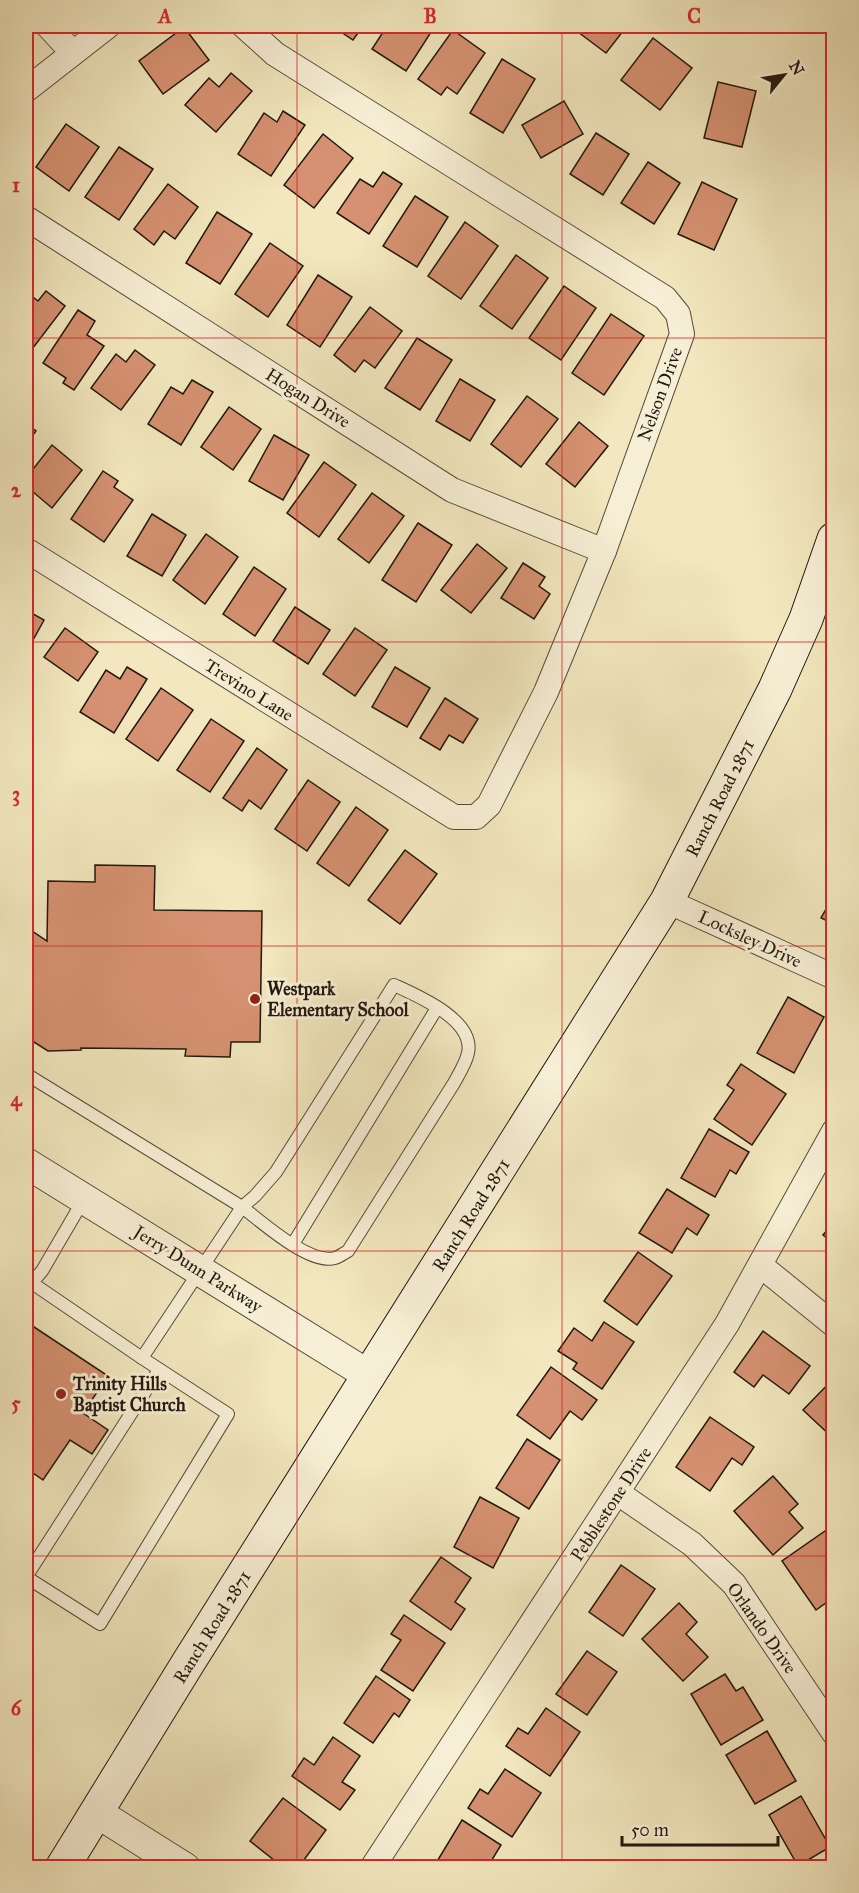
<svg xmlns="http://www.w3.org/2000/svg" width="859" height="1893" viewBox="0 0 859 1893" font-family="'IM FELL Great Primer',serif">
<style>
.building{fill:#d59171;stroke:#22180e;stroke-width:1.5}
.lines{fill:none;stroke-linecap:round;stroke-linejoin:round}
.service-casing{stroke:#564c3a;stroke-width:14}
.minor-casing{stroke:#564c3a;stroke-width:26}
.tertiary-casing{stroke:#564c3a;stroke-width:32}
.secondary-casing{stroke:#22180e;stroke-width:35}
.service{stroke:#f7efd5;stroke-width:12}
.minor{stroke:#f7efd5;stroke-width:24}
.tertiary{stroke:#f7efd5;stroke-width:30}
.secondary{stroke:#f7efd5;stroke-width:33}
.grid{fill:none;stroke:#d62828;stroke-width:1.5;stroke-opacity:0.55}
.poi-dot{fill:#8f2418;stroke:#f7efd5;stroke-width:2}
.labels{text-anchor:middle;stroke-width:6;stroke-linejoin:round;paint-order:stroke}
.street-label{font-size:18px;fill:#22180e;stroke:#f7efd5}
.poi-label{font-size:18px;font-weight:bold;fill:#22180e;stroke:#f7efd5;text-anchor:start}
.neatline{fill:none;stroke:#d62828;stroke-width:2}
.grid-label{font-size:20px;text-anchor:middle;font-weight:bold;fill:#d62828}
</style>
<rect width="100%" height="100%" fill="#f2e7be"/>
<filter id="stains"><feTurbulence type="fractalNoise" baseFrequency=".00333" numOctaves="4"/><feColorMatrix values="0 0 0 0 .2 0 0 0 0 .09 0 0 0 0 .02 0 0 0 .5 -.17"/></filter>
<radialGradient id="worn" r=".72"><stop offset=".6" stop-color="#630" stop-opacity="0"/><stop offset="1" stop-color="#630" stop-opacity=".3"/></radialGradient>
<g class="building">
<path d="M332,26H363L353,40Z"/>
<path d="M387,26H435L406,71L372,49Z"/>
<path d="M577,26H627L606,53L574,29Z"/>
<path d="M184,27L209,60L163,94L139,61Z"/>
<path d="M453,30L485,53L457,94L447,87L441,95L418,79Z"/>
<path d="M653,38L692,68L660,110L621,80Z"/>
<path d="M502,59L535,79L503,133L470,113Z"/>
<path d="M231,73L252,91L216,132L185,105L209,78L219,87Z"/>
<path d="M718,82L756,91L742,147L704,138Z"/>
<path d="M564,101L583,134L541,158L522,125Z"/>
<path d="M283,111L305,125L271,176L238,154L264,113L277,122Z"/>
<path d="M66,124L99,147L69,191L36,167Z"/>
<path d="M596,133L629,154L603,195L570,174Z"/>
<path d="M323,134L353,158L314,208L284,185Z"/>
<path d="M119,147L153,169L119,220L85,197Z"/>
<path d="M648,162L680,183L654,224L621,203Z"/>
<path d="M383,172L402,184L369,234L337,213L360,179L373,187Z"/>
<path d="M702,182L737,199L714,250L678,234Z"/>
<path d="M168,184L198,207L175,239L164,231L154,245L134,229Z"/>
<path d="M415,196L448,217L417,267L383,246Z"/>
<path d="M217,212L252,234L220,284L186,263Z"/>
<path d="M465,222L498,246L461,299L428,276Z"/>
<path d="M270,243L303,266L268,317L235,294Z"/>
<path d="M516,255L548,278L512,329L480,306Z"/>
<path d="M318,275L352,297L320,347L287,325Z"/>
<path d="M564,286L596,308L561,360L529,338Z"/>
<path d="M46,291L65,306L26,357V296L28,293L38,301Z"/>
<path d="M370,307L402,331L375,368L364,360L355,372L334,355Z"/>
<path d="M78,310L95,321L87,335L104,346L74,390L63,383L66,378L43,363Z"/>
<path d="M611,314L644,336L604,395L572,373Z"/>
<path d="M417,338L452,360L420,410L385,388Z"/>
<path d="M135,350L155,365L121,410L91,388L116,354L126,362Z"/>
<path d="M460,379L495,400L470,441L436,421Z"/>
<path d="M192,380L213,392L181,445L148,424L171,387L183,394Z"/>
<path d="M527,396L558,419L521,467L491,444Z"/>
<path d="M229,407L261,429L233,470L201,447Z"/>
<path d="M579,422L608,446L575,487L546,464Z"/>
<path d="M26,423L36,431L26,445Z"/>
<path d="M274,435L309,455L283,500L249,481Z"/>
<path d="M52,445L82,470L52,508L26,486V478Z"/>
<path d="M324,462L356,485L319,537L287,513Z"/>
<path d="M103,471L118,481L114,487L133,500L104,542L71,519Z"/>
<path d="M372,493L404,516L369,563L338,539Z"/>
<path d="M152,514L186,535L162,576L127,556Z"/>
<path d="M418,523L452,545L416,602L382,580Z"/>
<path d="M206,534L238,557L205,604L173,580Z"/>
<path d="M477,544L507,568L471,613L441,590Z"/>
<path d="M523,563L545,577L539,586L550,594L534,619L501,598Z"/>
<path d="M254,567L286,589L255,636L223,614Z"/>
<path d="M295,607L330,630L308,664L273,641Z"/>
<path d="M26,610L44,620L26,653Z"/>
<path d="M65,628L98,652L78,681L44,657Z"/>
<path d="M355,628L387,650L355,696L323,674Z"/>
<path d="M127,667L147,679L114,733L80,712L106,670L120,679Z"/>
<path d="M395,667L430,688L407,727L372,707Z"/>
<path d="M161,688L193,710L158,761L126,739Z"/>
<path d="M445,698L478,719L463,743L449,735L440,750L420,738Z"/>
<path d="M211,719L244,741L210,792L177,770Z"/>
<path d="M257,748L287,770L261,809L249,800L242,811L223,798Z"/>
<path d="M308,780L340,802L307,851L275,829Z"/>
<path d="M356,807L388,830L349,886L317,863Z"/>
<path d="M405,850L437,874L400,924L368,900Z"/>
<path d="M95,865L155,866L154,910L262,911L260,1042H231L230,1057L185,1056L186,1049L81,1048V1050L48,1051L26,1037V927L47,941L48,881L95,882Z"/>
<path d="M834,895V924L821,918Z"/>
<path d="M788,997L824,1017L794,1073L757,1053Z"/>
<path d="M741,1064L786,1094L752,1145L714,1119L734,1090L727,1085Z"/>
<path d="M709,1129L749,1152L736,1174L730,1170L715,1197L681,1178Z"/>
<path d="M667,1189L709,1215L697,1235L687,1228L672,1253L639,1233Z"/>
<path d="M834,1222V1244L823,1235Z"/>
<path d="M638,1252L672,1276L637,1325L604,1301Z"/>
<path d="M604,1322L634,1342L602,1389L573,1369L577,1363L558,1351L574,1328L592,1341Z"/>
<path d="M28,1323L108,1376L83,1413L108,1430L92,1454L70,1440L43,1480L26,1468V1326Z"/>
<path d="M763,1331L810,1366L789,1394L763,1375L754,1387L734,1372Z"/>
<path d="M551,1367L597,1400L582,1420L570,1411L550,1439L517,1415Z"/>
<path d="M834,1378V1439L803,1410Z"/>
<path d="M710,1417L754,1447L742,1465L732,1458L710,1491L676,1467Z"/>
<path d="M527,1439L560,1460L529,1509L496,1488Z"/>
<path d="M773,1476L798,1504L789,1512L803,1528L773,1555L734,1511Z"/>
<path d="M480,1497L519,1518L493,1568L454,1547Z"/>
<path d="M825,1531L834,1543V1550L828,1554L834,1562V1597L816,1610L782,1561Z"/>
<path d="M441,1557L471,1578L455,1602L465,1609L451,1630L410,1601Z"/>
<path d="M621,1565L655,1589L623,1636L589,1612Z"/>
<path d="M679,1603L697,1622L686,1634L708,1657L683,1681L642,1639Z"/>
<path d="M404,1615L445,1643L413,1691L381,1670L401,1640L391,1634Z"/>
<path d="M587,1651L617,1672L587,1715L556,1694Z"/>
<path d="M725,1674L736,1691L743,1687L763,1720L721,1745L691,1694Z"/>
<path d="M376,1676L410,1700L399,1717L394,1713L373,1743L344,1723Z"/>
<path d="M546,1708L580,1732L550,1776L506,1746L518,1728L528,1734Z"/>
<path d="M767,1731L796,1781L755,1804L726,1755Z"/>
<path d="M333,1737L360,1756L342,1782L355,1790L340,1810L292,1776L304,1758L314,1765Z"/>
<path d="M505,1769L541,1793L512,1837L468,1808L480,1789L488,1794Z"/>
<path d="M801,1796L830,1847L798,1866L769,1815Z"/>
<path d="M283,1798L326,1830L298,1868H284L250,1841Z"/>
<path d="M462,1820L501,1845L487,1868H433Z"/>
</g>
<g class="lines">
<g class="service-casing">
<g id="service">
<path d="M394,985C418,996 475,1020 468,1053C466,1063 459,1074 454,1083L348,1251C344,1253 339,1257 335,1258C309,1265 262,1222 242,1207L255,1196L276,1172Z"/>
<path d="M26,1074L242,1207L142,1358L228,1414L100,1624L26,1577"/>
<path d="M293,1244L437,1008"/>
<path d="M32,1283L142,1358"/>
<path d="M26,1289L42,1271L84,1199"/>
<path d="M26,1577L159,1370"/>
</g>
</g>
<g class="minor-casing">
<g id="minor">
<path d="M48,26L72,52"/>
<path d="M26,90L108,26"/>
<path d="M26,218L452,490L604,551"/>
<path d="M26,550L454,817H476L489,805L546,692L604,551L682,334L678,314L665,298L275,54L244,26"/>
<path d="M667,901L834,977"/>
<path d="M760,1265L834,1325"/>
<path d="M618,1493L692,1544L734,1584L834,1733"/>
<path d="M372,1868L727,1324L834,1131"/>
</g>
</g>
<g class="tertiary-casing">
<g id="tertiary">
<path d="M26,1163L370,1376"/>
<path d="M96,1812L185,1868"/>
</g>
</g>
<g class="secondary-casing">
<path id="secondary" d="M62,1868L188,1663L667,901L775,689L806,619L834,539"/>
</g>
<use href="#service" class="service"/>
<use href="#minor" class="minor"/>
<use href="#tertiary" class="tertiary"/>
<use href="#secondary" class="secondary"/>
</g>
<path class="grid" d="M297,26V1868M562,26V1868M26,338H834M26,642H834M26,946H834M26,1251H834M26,1556H834"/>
<g class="poi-dot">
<circle cx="255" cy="999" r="6"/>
<circle cx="61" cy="1394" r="6"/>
</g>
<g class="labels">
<g class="street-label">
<text transform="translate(660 394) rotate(-70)" y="6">Nelson Drive</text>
<text transform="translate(308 398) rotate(32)" y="6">Hogan Drive</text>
<text transform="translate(249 690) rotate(32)" y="6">Trevino Lane</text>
<text transform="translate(720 798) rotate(-63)" y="6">Ranch Road 2871</text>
<text transform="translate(750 939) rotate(25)" y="6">Locksley Drive</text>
<text transform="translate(471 1215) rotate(-58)" y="6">Ranch Road 2871</text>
<text transform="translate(198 1269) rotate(32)" y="6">Jerry Dunn Parkway</text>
<text transform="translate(611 1504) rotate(-57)" y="6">Pebblestone Drive</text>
<text transform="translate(212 1627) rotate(-58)" y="6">Ranch Road 2871</text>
<text transform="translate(762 1628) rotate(55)" y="6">Orlando Drive</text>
</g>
<g class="poi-label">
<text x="267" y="995">Westpark<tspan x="267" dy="21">Elementary School</tspan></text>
<text x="73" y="1390">Trinity Hills<tspan x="73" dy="21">Baptist Church</tspan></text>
</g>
</g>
<rect width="859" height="1893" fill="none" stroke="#f2e7be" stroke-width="66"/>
<g transform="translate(784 75) rotate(60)" stroke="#f7efd5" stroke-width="4.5" paint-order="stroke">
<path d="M0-4.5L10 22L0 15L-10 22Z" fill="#22180e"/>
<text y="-9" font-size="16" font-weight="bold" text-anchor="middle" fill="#22180e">N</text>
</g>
<path d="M622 1836v9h156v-9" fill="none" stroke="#22180e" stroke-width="3"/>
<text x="631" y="1836" font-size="18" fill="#22180e" stroke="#f7efd5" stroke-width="4.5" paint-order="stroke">50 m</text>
<rect x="33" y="33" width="793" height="1827" class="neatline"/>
<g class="grid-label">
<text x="165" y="23">A</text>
<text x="430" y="23">B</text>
<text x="694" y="23">C</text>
<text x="16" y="192">1</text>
<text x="16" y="497">2</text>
<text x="16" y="801">3</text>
<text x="16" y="1106">4</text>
<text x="16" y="1410">5</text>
<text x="16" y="1715">6</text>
</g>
<rect width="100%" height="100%" filter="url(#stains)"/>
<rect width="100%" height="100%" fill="url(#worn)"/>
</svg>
